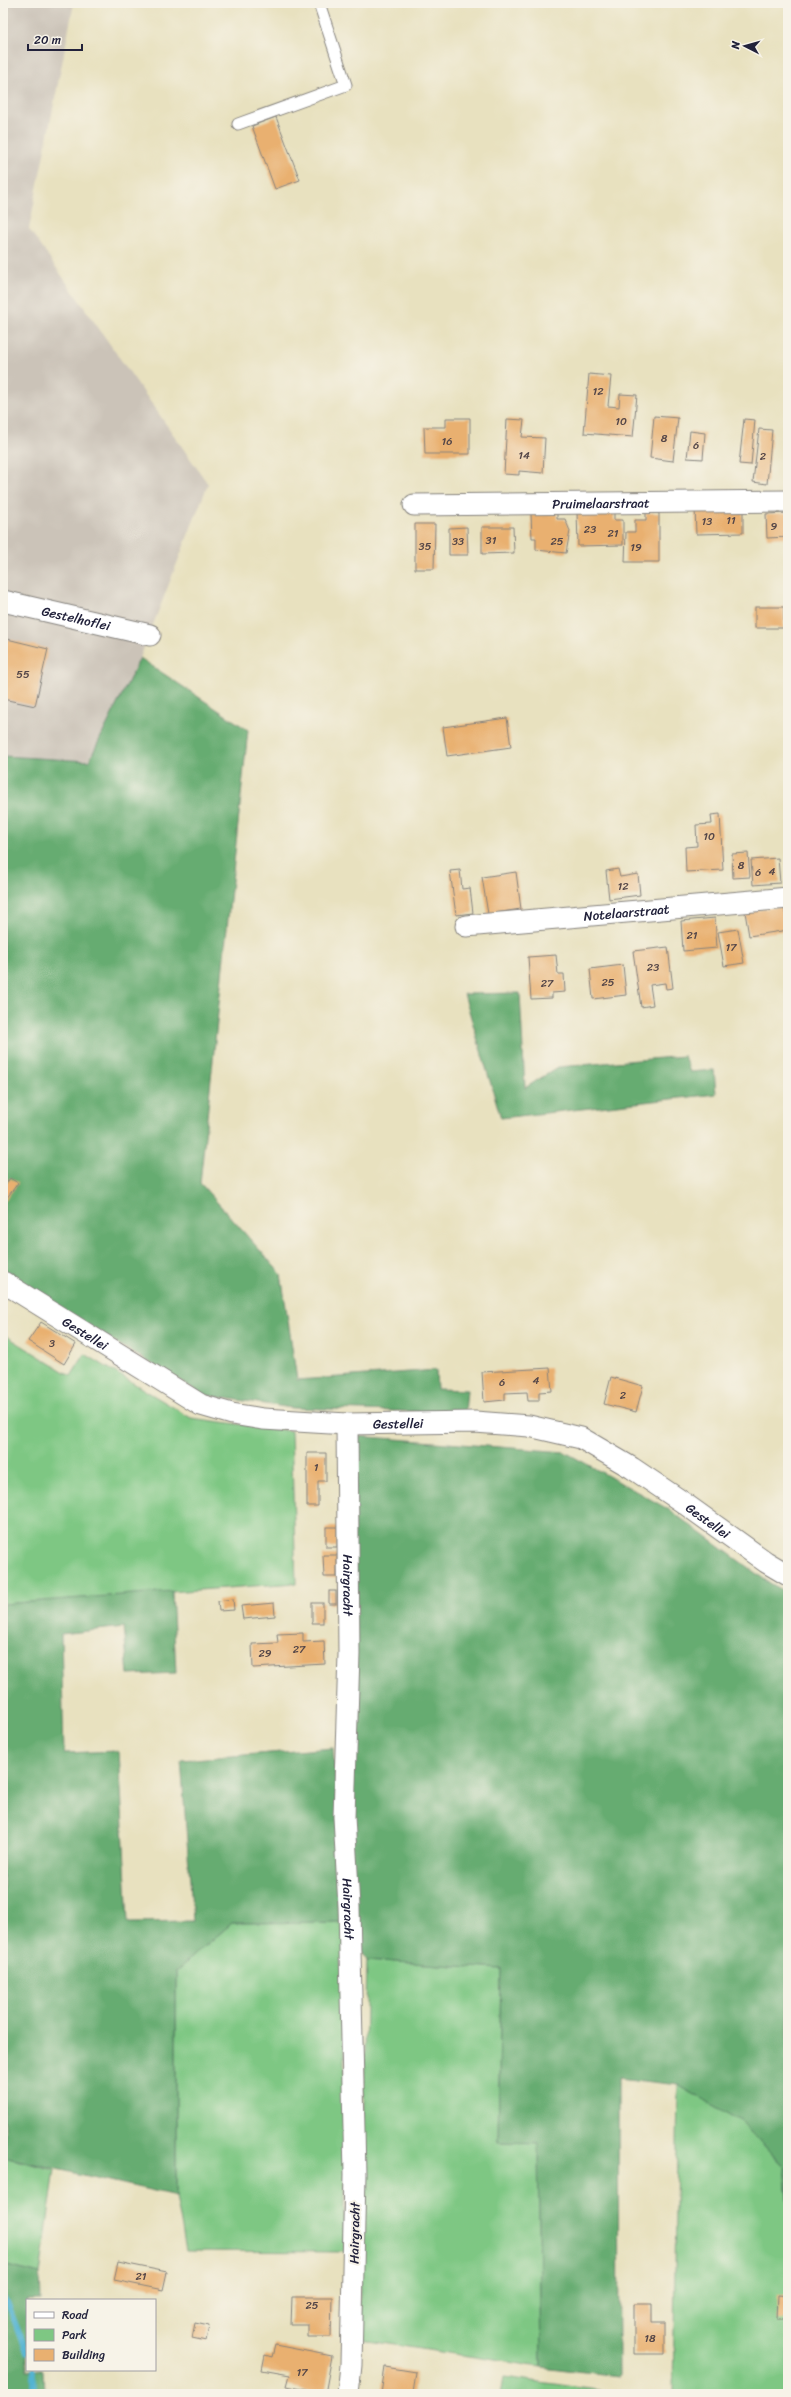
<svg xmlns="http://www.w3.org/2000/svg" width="791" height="2397" viewBox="0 0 791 2397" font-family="Sriracha,sans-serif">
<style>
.industrial{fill:#cbc3b8}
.green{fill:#7ec783;stroke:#50745f}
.forest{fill:#66ac71;stroke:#446756}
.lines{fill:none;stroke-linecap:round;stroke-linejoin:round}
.stream{stroke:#53b3d2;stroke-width:5.5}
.building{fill:#e9b070}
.service-casing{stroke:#85827d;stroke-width:13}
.minor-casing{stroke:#85827d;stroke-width:23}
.service{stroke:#fff;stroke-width:11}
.minor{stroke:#fff;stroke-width:21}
.labels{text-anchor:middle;stroke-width:4;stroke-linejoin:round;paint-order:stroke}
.number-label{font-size:11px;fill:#544648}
.street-label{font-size:13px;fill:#22223b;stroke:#f7f3e8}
</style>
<rect width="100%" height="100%" fill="#f7f3e8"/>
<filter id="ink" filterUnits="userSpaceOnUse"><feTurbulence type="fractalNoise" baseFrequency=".025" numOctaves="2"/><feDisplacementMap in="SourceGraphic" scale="8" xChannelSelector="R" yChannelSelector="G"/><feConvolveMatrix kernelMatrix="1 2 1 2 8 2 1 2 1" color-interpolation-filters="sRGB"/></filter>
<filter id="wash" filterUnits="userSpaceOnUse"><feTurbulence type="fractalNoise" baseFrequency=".012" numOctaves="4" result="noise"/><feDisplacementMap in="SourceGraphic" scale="16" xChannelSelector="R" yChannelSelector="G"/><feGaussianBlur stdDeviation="0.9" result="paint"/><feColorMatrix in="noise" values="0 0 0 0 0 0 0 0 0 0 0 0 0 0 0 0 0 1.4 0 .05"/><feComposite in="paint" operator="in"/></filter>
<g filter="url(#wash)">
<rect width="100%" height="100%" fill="#e8e1bf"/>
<path class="industrial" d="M3,3H74L29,229L208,484L140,658L89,761L3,756Z"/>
<g class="green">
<path d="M3,1334L71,1376L85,1354L191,1418L291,1431L296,1583L3,1604Z"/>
<path d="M345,1922V2252L186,2251L176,2196V1971L232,1923Z"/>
<path d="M367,1960L501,1969L498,2142H538L541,2367L368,2341L359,2335Z"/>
<path d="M678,2085L742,2122L784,2167L788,2209V2394H673Z"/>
<path d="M3,2154L4,2157L55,2170L40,2274L3,2265Z"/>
<path d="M504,2377L626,2394H501Z"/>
</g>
<g class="forest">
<path d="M140,658L248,730L200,1183L281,1274L297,1380L436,1370L437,1389L467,1390L465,1413L292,1408L204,1395L3,1275V756L89,761Z"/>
<path d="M520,993L525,1088L558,1067L684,1056L690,1072L714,1070L716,1094L501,1118L464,994Z"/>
<path d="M356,1436L565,1452L668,1509L768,1582L788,1593V2209L784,2167L742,2122L678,2085L618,2078L619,2376L541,2367L538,2143L498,2142L501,1969L367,1960L345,1922L232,1923L176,1971V2196L4,2157L3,1604L172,1591L176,1673L128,1675L124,1627L61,1634L64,1753L119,1751L128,1922L193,1921L181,1760L333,1748L345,1916Z"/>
<path d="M3,2265L40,2274L41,2300H27V2370H43L44,2394H3Z"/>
</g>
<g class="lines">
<g class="stream">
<path d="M3,2299L8,2304L27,2352"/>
<path d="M34,2394V2370"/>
</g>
</g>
<g id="blocks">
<g class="building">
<path d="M276,117L300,180L275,189L252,126Z"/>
<path d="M589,374L611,376L608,406L619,407L620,394L637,395L633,437L584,433Z"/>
<path d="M654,416L678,418L673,461L650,458Z"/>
<path d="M446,418H470V454H425L424,427H446Z"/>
<path d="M507,419L524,420L522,437L545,438L543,473L519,471V475L504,474Z"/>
<path d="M744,419L755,420L751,465L739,464Z"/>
<path d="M759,429L772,430L767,484L753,482Z"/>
<path d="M690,431L705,433L703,459L687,458Z"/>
<path d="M743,507V533L696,534L695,508Z"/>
<path d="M577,512H614V520H623V545L578,546Z"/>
<path d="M646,513H659V562H625L626,532H635V520H646Z"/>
<path d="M788,513V537L767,538L766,514Z"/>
<path d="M531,514H557V519H565L570,531L566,553L536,550V538H532Z"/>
<path d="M415,524H435L434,569H415Z"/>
<path d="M467,527L468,555H449V528Z"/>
<path d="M482,527H513L514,553L482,554Z"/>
<rect x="755" y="607" width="29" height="21"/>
<path d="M3,638L48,649L35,706L3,699Z"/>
<path d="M507,718L511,747L447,756L443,727Z"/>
<path d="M720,814L723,870L686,872L685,847L697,846L696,825L712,824L711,815Z"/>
<path d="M748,853L750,877L733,878L732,854Z"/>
<path d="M778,858L780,883L753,885L751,860Z"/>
<path d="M618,869L620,877L638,874L640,895L609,899L606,871Z"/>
<path d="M460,870L462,889L470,888L473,913L456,915L450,871Z"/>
<path d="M516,872L521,909L488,914L482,877Z"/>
<path d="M784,906L788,930L749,936L745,912Z"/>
<path d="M715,918L717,948L683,951L681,921Z"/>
<path d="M738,929L744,963L724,966L718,932Z"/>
<path d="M668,947L673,988L666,989L665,983L650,985L653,1005L641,1007L633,951Z"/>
<path d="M556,955L558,974H564L565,992L552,993V998L531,999L528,957Z"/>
<path d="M623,965L626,995L593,999L590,969Z"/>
<path d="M10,1178L18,1183L3,1203V1182L6,1184Z"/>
<path d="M41,1322L76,1344L64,1364L28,1341Z"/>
<path d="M550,1368L552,1391L539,1392V1401H528L527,1392L505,1393V1400L484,1402L482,1372Z"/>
<path d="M611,1377L643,1386L636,1412L604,1404Z"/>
<path d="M307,1453H326V1481H318V1506H307Z"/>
<rect x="326" y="1527" width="11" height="20"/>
<path d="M323,1555H337V1577H324Z"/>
<rect x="329" y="1591" width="7" height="13"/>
<path d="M233,1599L234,1610L219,1611L218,1601Z"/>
<path d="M274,1603L275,1616L243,1619L241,1606Z"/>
<rect x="312" y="1603" width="11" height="20"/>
<path d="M303,1633V1642L324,1641L325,1664L253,1668L252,1644L278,1643L277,1634Z"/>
<path d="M118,2262L167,2272L163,2290L114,2280Z"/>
<path d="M778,2295L788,2296V2319H777Z"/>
<path d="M292,2297H332L331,2337H308V2325H291Z"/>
<path d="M634,2304H652V2322H665V2354H634Z"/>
<path d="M195,2323L209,2326L206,2341L192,2338Z"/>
<path d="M275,2345L332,2356L325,2394L287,2386L290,2375L262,2370L265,2355L272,2357Z"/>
<path d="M385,2367L416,2372L413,2394H381Z"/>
</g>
</g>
</g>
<g filter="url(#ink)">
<use href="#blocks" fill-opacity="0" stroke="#85827d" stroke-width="1"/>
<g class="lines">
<g class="service-casing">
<path id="service" d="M238,124L346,85L319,3"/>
</g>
<g class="minor-casing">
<g id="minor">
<path id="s1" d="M414,505L788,501"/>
<path id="s2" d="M3,601L150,635"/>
<path id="s3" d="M466,926L788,898"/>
<path id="s4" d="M3,1282L201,1405L232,1414L263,1419L347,1424L475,1422L529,1426L581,1438L632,1468L681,1501L766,1562L788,1575"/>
<path id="s5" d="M347,1424L349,1654L344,1817L349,1907L355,2174L351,2365L348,2394"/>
</g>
</g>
<use href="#service" class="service"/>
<use href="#minor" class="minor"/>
</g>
</g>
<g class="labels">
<g class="number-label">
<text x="598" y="395">12</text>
<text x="621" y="425">10</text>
<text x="664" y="442">8</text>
<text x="447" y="445">16</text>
<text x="696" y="449">6</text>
<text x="524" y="459">14</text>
<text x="763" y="460">2</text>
<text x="731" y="524">11</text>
<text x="707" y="525">13</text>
<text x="774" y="530">9</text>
<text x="590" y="533">23</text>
<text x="613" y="537">21</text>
<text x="491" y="544">31</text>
<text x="458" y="545">33</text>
<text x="557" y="545">25</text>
<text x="425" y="550">35</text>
<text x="636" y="551">19</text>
<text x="23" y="678">55</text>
<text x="709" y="840">10</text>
<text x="741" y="869">8</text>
<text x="772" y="875">4</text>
<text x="758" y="876">6</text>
<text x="623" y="890">12</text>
<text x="692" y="939">21</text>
<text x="731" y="951">17</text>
<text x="653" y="971">23</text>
<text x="608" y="986">25</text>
<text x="547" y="987">27</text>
<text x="52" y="1347">3</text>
<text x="536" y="1384">4</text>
<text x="502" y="1386">6</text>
<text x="623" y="1399">2</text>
<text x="316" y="1471">1</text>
<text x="299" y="1653">27</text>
<text x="265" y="1657">29</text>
<text x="141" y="2280">21</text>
<text x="312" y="2309">25</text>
<text x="650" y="2342">18</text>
<text x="302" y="2376">17</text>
</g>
<g class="street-label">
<text dy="5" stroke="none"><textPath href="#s1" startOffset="187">Pruimelaarstraat</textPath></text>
<text dy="5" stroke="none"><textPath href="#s2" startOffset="75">Gestelhoflei</textPath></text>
<text dy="5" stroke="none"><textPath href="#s3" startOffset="161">Notelaarstraat</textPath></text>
<text dy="5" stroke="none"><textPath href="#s4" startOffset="97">Gestellei</textPath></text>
<text dy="5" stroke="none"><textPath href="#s4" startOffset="432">Gestellei</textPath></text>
<text dy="5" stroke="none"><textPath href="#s4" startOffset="768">Gestellei</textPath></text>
<text dy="5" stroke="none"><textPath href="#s5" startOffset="161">Hairgracht</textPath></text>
<text dy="5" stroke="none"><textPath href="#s5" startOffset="485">Hairgracht</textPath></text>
<text transform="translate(354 2233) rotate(-89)" y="5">Hairgracht</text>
</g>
</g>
<rect width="791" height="2397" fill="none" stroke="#f7f3e8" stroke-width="16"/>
<rect x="26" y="2299" width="130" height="72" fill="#f7f3e8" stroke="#a29fa3"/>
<rect x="34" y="2312" width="20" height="6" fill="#ffffff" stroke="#a29fa3"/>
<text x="62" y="2319" font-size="12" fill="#22223b">Road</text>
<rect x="34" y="2329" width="20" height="12" fill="#7ec783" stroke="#a29fa3"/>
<text x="62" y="2339" font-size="12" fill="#22223b">Park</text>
<rect x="34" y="2349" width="20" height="12" fill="#e9b070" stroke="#a29fa3"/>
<text x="62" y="2359" font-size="12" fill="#22223b">Building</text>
<g transform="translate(745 46) rotate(276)" stroke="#f7f3e8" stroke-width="3" paint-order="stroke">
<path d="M0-3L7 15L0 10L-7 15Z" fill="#22223b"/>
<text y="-6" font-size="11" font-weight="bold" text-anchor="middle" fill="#22223b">N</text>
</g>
<path d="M28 44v6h54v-6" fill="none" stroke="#22223b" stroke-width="2"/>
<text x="34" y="44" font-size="12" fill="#22223b" stroke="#f7f3e8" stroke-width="3" paint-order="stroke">20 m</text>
</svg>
